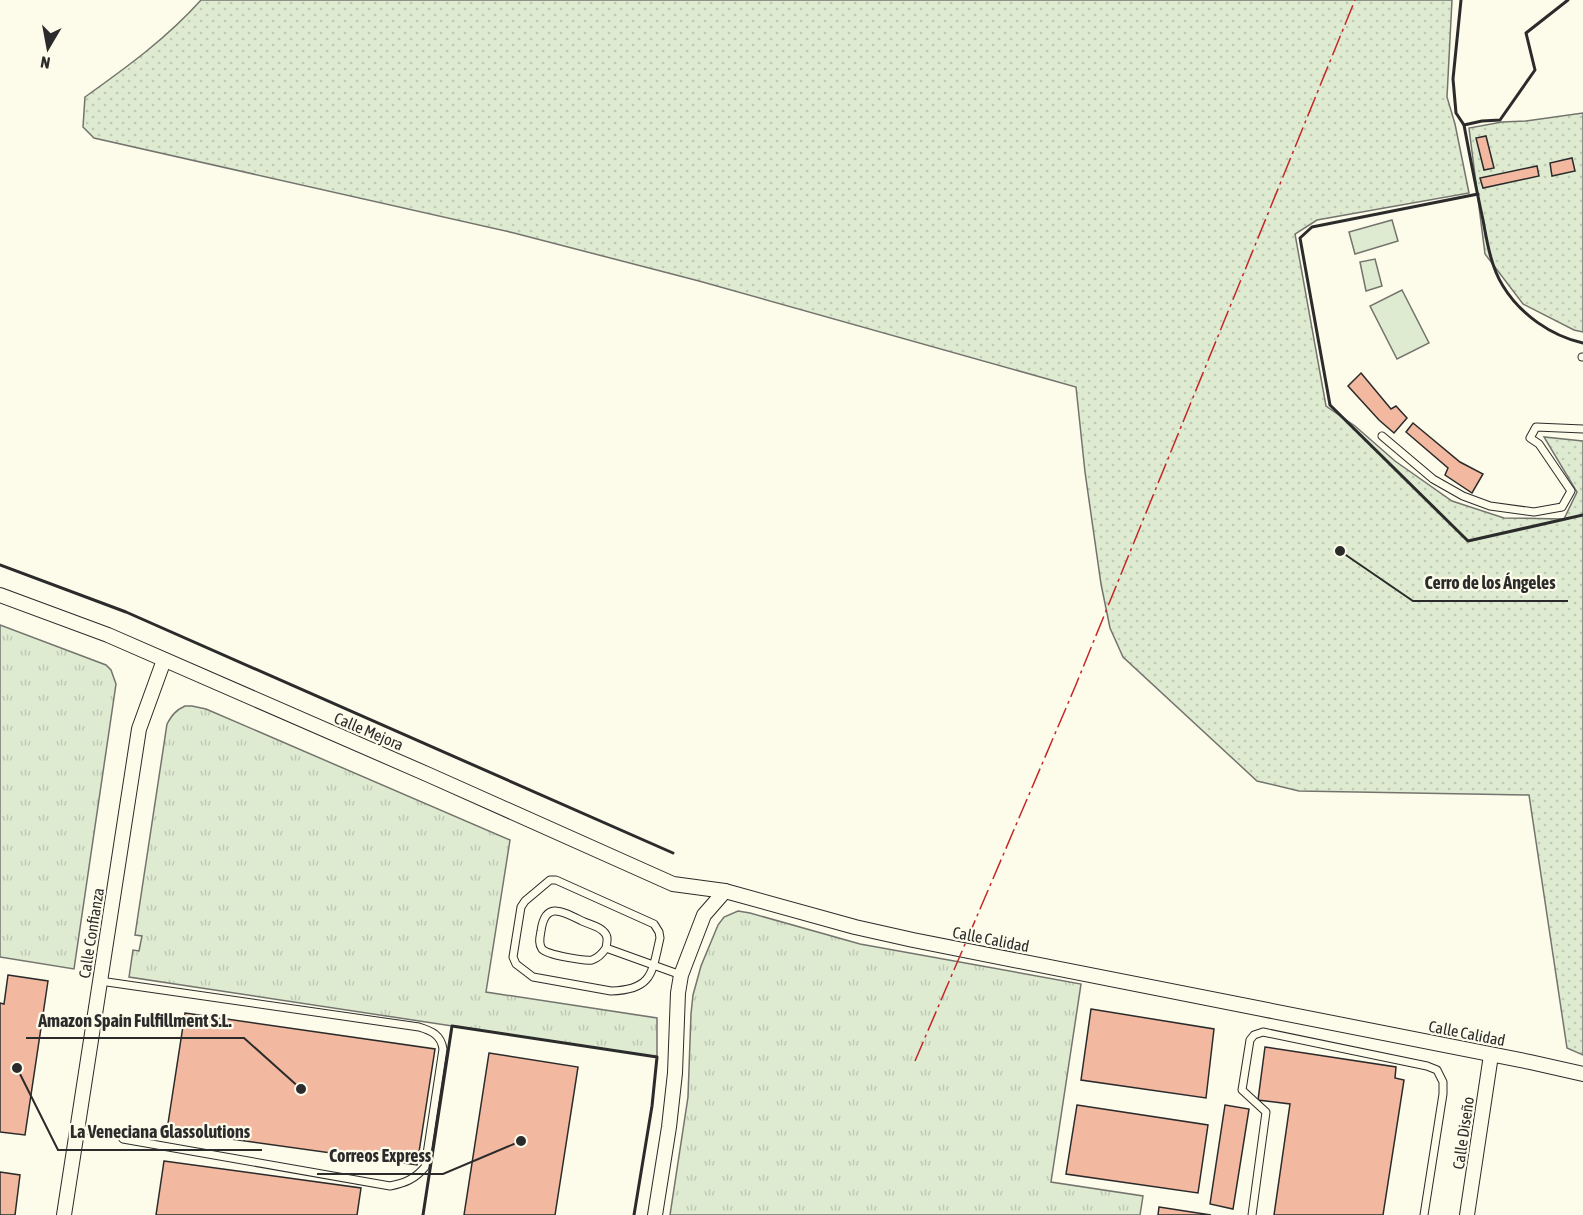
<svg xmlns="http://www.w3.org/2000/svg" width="1583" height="1215" viewBox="0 0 1583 1215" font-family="'Asap Condensed',sans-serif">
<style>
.grass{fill:url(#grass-tufts);stroke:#74746e;stroke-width:1.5}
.park{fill:url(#park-dots);stroke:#74746e;stroke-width:1.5}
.pitch{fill:#deebd1;stroke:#74746e;stroke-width:1.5}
.building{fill:#f2b8a0;stroke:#2b2b2b;stroke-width:1.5}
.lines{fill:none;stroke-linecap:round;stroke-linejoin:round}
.lane-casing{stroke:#2b2b2b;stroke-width:9}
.street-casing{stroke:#2b2b2b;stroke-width:16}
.lane{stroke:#fdfbea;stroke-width:7}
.street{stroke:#fdfbea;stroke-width:14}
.wall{stroke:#2b2b2b;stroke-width:3}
.power{stroke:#c62828;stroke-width:1.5;stroke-dasharray:21 4.5 3 4.5;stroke-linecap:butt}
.labels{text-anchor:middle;stroke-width:4.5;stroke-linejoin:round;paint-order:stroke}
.street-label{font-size:16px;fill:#2b2b2b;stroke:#fdfbea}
.leader{fill:none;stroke:#2b2b2b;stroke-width:2}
.callout-dot{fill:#2b2b2b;stroke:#fdfbea;stroke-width:2}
.callout-label{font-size:18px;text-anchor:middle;font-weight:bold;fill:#2b2b2b;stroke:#fdfbea;stroke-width:4.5;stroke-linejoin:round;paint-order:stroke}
</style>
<defs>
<pattern id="grass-tufts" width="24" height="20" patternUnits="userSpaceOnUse" patternTransform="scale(1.5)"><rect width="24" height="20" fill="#deebd1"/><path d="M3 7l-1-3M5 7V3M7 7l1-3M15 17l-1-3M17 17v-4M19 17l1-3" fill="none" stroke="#bfcab4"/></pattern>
<pattern id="park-dots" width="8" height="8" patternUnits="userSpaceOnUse" patternTransform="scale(1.5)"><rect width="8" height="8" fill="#deebd1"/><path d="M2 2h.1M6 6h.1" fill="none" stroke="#bfcab4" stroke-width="1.8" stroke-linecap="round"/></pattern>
</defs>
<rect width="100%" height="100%" fill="#fdfbea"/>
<g class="grass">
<path d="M0,625L106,665L111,670L116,684L74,969L0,957Z"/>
<path d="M185,706H192L206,709L510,840L486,992L657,1018V1057L129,977L133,950L139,951L142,936L135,935L167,724C172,715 176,710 185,706Z"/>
<path d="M738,911L750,913L860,944L1081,984L1051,1182L1143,1196L1140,1215H670L688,1097L691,1014L693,995L701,966L718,925L724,917Z"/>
</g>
<g class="park">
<path d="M201,0H1452L1447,97L1455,124L1469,193L1317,220L1295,234L1326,406L1355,426L1395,461L1452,501L1504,518L1564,519L1577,492L1544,437L1583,441V1055L1567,1048L1529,795L1299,791L1257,781L1123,657L1110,628L1101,584L1085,472L1076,387L699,281L514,233L94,138L83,127L85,97C127,67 167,38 201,0Z"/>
<path d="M1583,113V332L1574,330L1523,304L1485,254L1469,128L1502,122L1526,121Z"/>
</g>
<g class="pitch">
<path d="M1392,220L1398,241L1355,254L1349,232Z"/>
<path d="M1375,259L1382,286L1366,291L1360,262Z"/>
<path d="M1402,290L1429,343L1397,359L1370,306Z"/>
</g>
<g class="building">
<path d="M1486,136L1494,168L1484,170L1476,138Z"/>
<path d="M1572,158L1575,171L1552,176L1550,163Z"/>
<path d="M1537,166L1539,176L1483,188L1480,178Z"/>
<path d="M1361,373L1391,409L1396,406L1407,418L1394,433L1379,420L1348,386Z"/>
<path d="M1413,423L1460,462L1483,474L1472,493L1445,475L1448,468L1406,432Z"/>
<path d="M8,975L48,981L25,1135L0,1132V1003L4,1004Z"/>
<path d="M1091,1009L1214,1029L1206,1098L1081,1080Z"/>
<path d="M185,1013L435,1049L417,1165L167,1130Z"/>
<path d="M1265,1047L1396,1067L1395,1078L1404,1080L1383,1215H1274L1290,1104L1258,1100Z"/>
<path d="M489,1053L578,1067L555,1215H464Z"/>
<path d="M1077,1105L1208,1125L1198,1193L1066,1174Z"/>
<path d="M1225,1105L1249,1109L1233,1209L1210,1204Z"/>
<path d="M164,1161L361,1188L357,1215H156Z"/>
<path d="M0,1172L20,1175L15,1215H0Z"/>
<path d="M1159,1207L1211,1215H1158Z"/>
</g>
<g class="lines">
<g class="lane-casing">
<g id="lane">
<path d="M1582,357H1583"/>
<path d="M1382,436L1433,479L1463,496L1490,506L1534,512L1562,507L1571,491L1539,444L1530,438L1536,427L1583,429"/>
<path d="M550,880H556L654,924L659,932L660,938C652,972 653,990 611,991L533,977L516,964L513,957L521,907L525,901Z"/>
<path d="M606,948C602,954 598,958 592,960C584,961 547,955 542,949C538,943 540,937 541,931C545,901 562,911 582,921C588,924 598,926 603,931C609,936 607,942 606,948L681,975"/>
<path d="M77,1129L119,1134L123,1139L390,1186C405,1183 415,1179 425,1167L443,1049C441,1035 432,1031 419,1027L100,981"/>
<path d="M1252,1215L1266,1112L1242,1090L1250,1040L1254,1035L1263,1032L1427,1066L1437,1070L1443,1082V1094L1424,1215"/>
</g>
</g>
<g class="street-casing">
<g id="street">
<path d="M0,595L108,635L429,775L673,884L725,891L855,927L913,940L1530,1062L1583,1074"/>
<path d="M64,1215L139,729L164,660"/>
<path d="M655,1215L669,1127L675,1073L678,993L681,975L704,915L725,891"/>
<path d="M1467,1215L1491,1055"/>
</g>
</g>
<use href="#lane" class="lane"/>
<use href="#street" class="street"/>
<g class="wall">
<path d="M1461,0L1453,79L1456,113L1464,125"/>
<path d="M1568,0L1526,33L1535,70L1500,120L1482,121L1464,125C1470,157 1476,188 1483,220C1487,242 1491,267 1503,286C1520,314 1551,336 1583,343"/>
<path d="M1478,194L1312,227L1300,238L1330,405L1468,541L1583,515"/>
<path d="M0,565L126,612L673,853"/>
<path d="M423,1215L452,1026L657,1057L652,1106L634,1215"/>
</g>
<path class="power" d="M915,1061L1075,687L1355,0"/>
</g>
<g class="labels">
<g class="street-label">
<text transform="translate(369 731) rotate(23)" y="6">Calle Mejora</text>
<text transform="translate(91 933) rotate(-81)" y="6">Calle Confianza</text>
<text transform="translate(991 939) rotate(11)" y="6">Calle Calidad</text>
<text transform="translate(1467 1033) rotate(11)" y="6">Calle Calidad</text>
<text transform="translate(1463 1133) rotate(-82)" y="6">Calle Diseño</text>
</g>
</g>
<path class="leader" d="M1340 551L1413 601H1568M301 1089L244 1038H26M17 1068L58 1150H262M521 1141L443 1174H317"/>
<g class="callout-dot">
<circle cx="1340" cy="551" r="6"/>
<circle cx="301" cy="1089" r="6"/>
<circle cx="17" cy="1068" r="6"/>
<circle cx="521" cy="1141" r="6"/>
</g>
<g class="callout-label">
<text x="1490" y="589">Cerro de los Ángeles</text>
<text x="135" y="1027">Amazon Spain Fulfillment S.L.</text>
<text x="160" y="1138">La Veneciana Glassolutions</text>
<text x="380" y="1162">Correos Express</text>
</g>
<g transform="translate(48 48) rotate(190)" stroke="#fdfbea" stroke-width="4.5" paint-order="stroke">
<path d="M0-4.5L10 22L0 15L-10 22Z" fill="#2b2b2b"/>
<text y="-9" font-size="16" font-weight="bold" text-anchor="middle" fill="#2b2b2b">N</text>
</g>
</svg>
